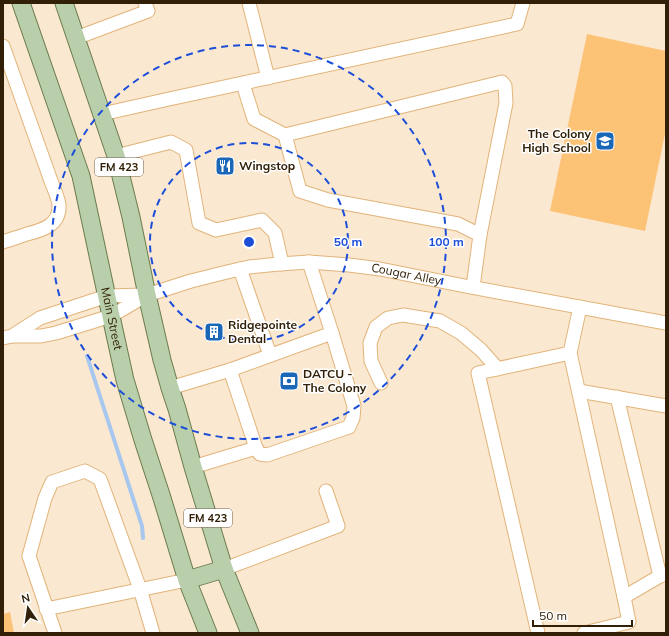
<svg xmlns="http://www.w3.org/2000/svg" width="669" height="636" viewBox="0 0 669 636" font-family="Mulish,sans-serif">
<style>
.green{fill:#fcc376}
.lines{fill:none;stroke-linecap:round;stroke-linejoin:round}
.stream{stroke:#a7c7ee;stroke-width:4}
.minor-casing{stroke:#e1b479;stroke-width:15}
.major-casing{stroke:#6b7c4d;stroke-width:19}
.minor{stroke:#fff;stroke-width:13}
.major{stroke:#b9ceaa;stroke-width:17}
.ring{fill:none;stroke:#1d4ed8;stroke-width:2;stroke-dasharray:7 5}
.labels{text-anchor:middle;stroke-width:3;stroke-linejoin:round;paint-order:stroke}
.shield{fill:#fff;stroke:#6f6351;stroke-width:1}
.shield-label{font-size:11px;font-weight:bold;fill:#312007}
.poi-label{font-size:12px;font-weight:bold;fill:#312007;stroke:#fff;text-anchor:start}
.street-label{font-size:12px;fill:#312007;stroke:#fff}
.centre{fill:#1d4ed8;stroke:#fff;stroke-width:2}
.ring-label{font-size:12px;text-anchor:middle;font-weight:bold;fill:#1d4ed8;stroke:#fff;stroke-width:3;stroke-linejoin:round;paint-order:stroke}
</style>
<rect width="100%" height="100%" fill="#fbe8d1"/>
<g class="green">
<path d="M587,34L666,51V129L645,231L550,211Z"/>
<path d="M10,612L14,633H3V614Z"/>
</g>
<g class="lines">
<path class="stream" d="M87,356L142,526L143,538"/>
<g class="minor-casing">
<g id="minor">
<path d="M249,3L268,78"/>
<path d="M76,38L148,11L145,3"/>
<path d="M3,46L51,181C54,189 58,197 59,205C60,225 43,230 27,234C19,237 11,239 3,242"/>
<path d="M243,84L254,119L285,135L300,191L328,200L458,224L480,235L473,287"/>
<path d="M102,114L169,99L517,24L523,3"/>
<path d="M285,135L502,82L505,86L506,103L480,235"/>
<path d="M116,156L171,142L186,150L199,223L216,230L262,220L275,233L282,264"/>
<path d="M240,269L270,355"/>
<path d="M580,307L570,353L624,597L660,576L666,574"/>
<path d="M12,336L40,318L107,296L145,295"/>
<path id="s1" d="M3,338L12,336H41L56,333L111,316L147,295L191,281L227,272L249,267L279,264L309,262L349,265L380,269L465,286L666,323"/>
<path d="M381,383L371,361L370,343L376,327L388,318L403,315L440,321L461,333L481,350L498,369"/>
<path d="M170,388L230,370L332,333L309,262"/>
<path d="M579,391L666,406"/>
<path d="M617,397L660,576"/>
<path d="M256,448L260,454L267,455L349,427L353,418L354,406L332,333"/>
<path d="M193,467L256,448L230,370"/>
<path d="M224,569L338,526L326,491"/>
<path d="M46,609L187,580"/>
<path d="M55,633L29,556L45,498L52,482L85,471L100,479L140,589L153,633"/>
<path d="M538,633L478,373L570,353"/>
<path d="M584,633L629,622L624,597"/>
</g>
</g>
<g class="major-casing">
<g id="major">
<path id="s2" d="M21,3L81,176L114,330L125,380L143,440L162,498L187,580L208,633"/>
<path d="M64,3L116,156L131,217L147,295L162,360L170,388L177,409L193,467L224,569L250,633"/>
<path d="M187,580L224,569"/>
</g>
</g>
<use href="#minor" class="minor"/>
<use href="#major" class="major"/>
</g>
<g class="ring">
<circle cx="249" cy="242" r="99"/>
<circle cx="249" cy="242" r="197"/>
</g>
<defs>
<g id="school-square" transform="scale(1)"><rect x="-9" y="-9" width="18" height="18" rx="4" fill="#1a67b7" stroke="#fff"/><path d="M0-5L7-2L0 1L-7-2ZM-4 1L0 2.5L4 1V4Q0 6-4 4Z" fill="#fff"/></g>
<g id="restaurant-square" transform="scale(1)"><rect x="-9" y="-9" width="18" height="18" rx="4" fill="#1a67b7" stroke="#fff"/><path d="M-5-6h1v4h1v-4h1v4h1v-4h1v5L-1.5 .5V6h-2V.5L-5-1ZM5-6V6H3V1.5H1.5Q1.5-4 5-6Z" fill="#fff"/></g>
<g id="building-square" transform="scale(1)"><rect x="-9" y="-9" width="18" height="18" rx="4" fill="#1a67b7" stroke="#fff"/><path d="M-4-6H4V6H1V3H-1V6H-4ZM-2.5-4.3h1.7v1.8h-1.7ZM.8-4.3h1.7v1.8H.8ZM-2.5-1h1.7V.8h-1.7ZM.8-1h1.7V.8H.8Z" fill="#fff"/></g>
<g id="bank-square" transform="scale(1)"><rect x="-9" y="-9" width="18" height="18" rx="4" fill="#1a67b7" stroke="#fff"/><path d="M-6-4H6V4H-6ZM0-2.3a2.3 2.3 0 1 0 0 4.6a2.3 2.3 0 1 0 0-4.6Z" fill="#fff"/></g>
</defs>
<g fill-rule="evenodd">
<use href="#school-square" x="605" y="141"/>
<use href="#restaurant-square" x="225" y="166"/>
<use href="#building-square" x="214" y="332"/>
<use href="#bank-square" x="289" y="381"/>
</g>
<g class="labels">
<g class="shield">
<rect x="95" y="158" width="48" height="18" rx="3"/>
<rect x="184" y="509" width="48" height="18" rx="3"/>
</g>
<g class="shield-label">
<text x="119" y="171">FM 423</text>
<text x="208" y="522">FM 423</text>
</g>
<g class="poi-label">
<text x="591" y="138" text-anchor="end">The Colony<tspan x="591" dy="14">High School</tspan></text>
<text x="239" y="170">Wingstop</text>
<text x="228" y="329">Ridgepointe<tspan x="228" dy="14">Dental</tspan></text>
<text x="303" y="378">DATCU -<tspan x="303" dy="14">The Colony</tspan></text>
</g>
<g class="street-label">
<text dy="4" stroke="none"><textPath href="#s1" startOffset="417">Cougar Alley</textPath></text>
<text dy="4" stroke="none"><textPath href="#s2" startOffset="329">Main Street</textPath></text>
</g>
</g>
<circle cx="249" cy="242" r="6" class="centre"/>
<g class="ring-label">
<text x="348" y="246">50 m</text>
<text x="446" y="246">100 m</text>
</g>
<rect width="669" height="636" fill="none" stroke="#312007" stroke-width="8"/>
<g transform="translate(28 608) rotate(347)" stroke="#ffffff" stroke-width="3" paint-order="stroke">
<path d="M0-3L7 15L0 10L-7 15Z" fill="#312007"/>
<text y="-6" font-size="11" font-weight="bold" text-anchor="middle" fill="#312007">N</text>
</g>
<path d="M533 620v6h99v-6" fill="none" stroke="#312007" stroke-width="2"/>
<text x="539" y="620" font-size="12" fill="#312007" stroke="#ffffff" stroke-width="3" paint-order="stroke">50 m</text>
</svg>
